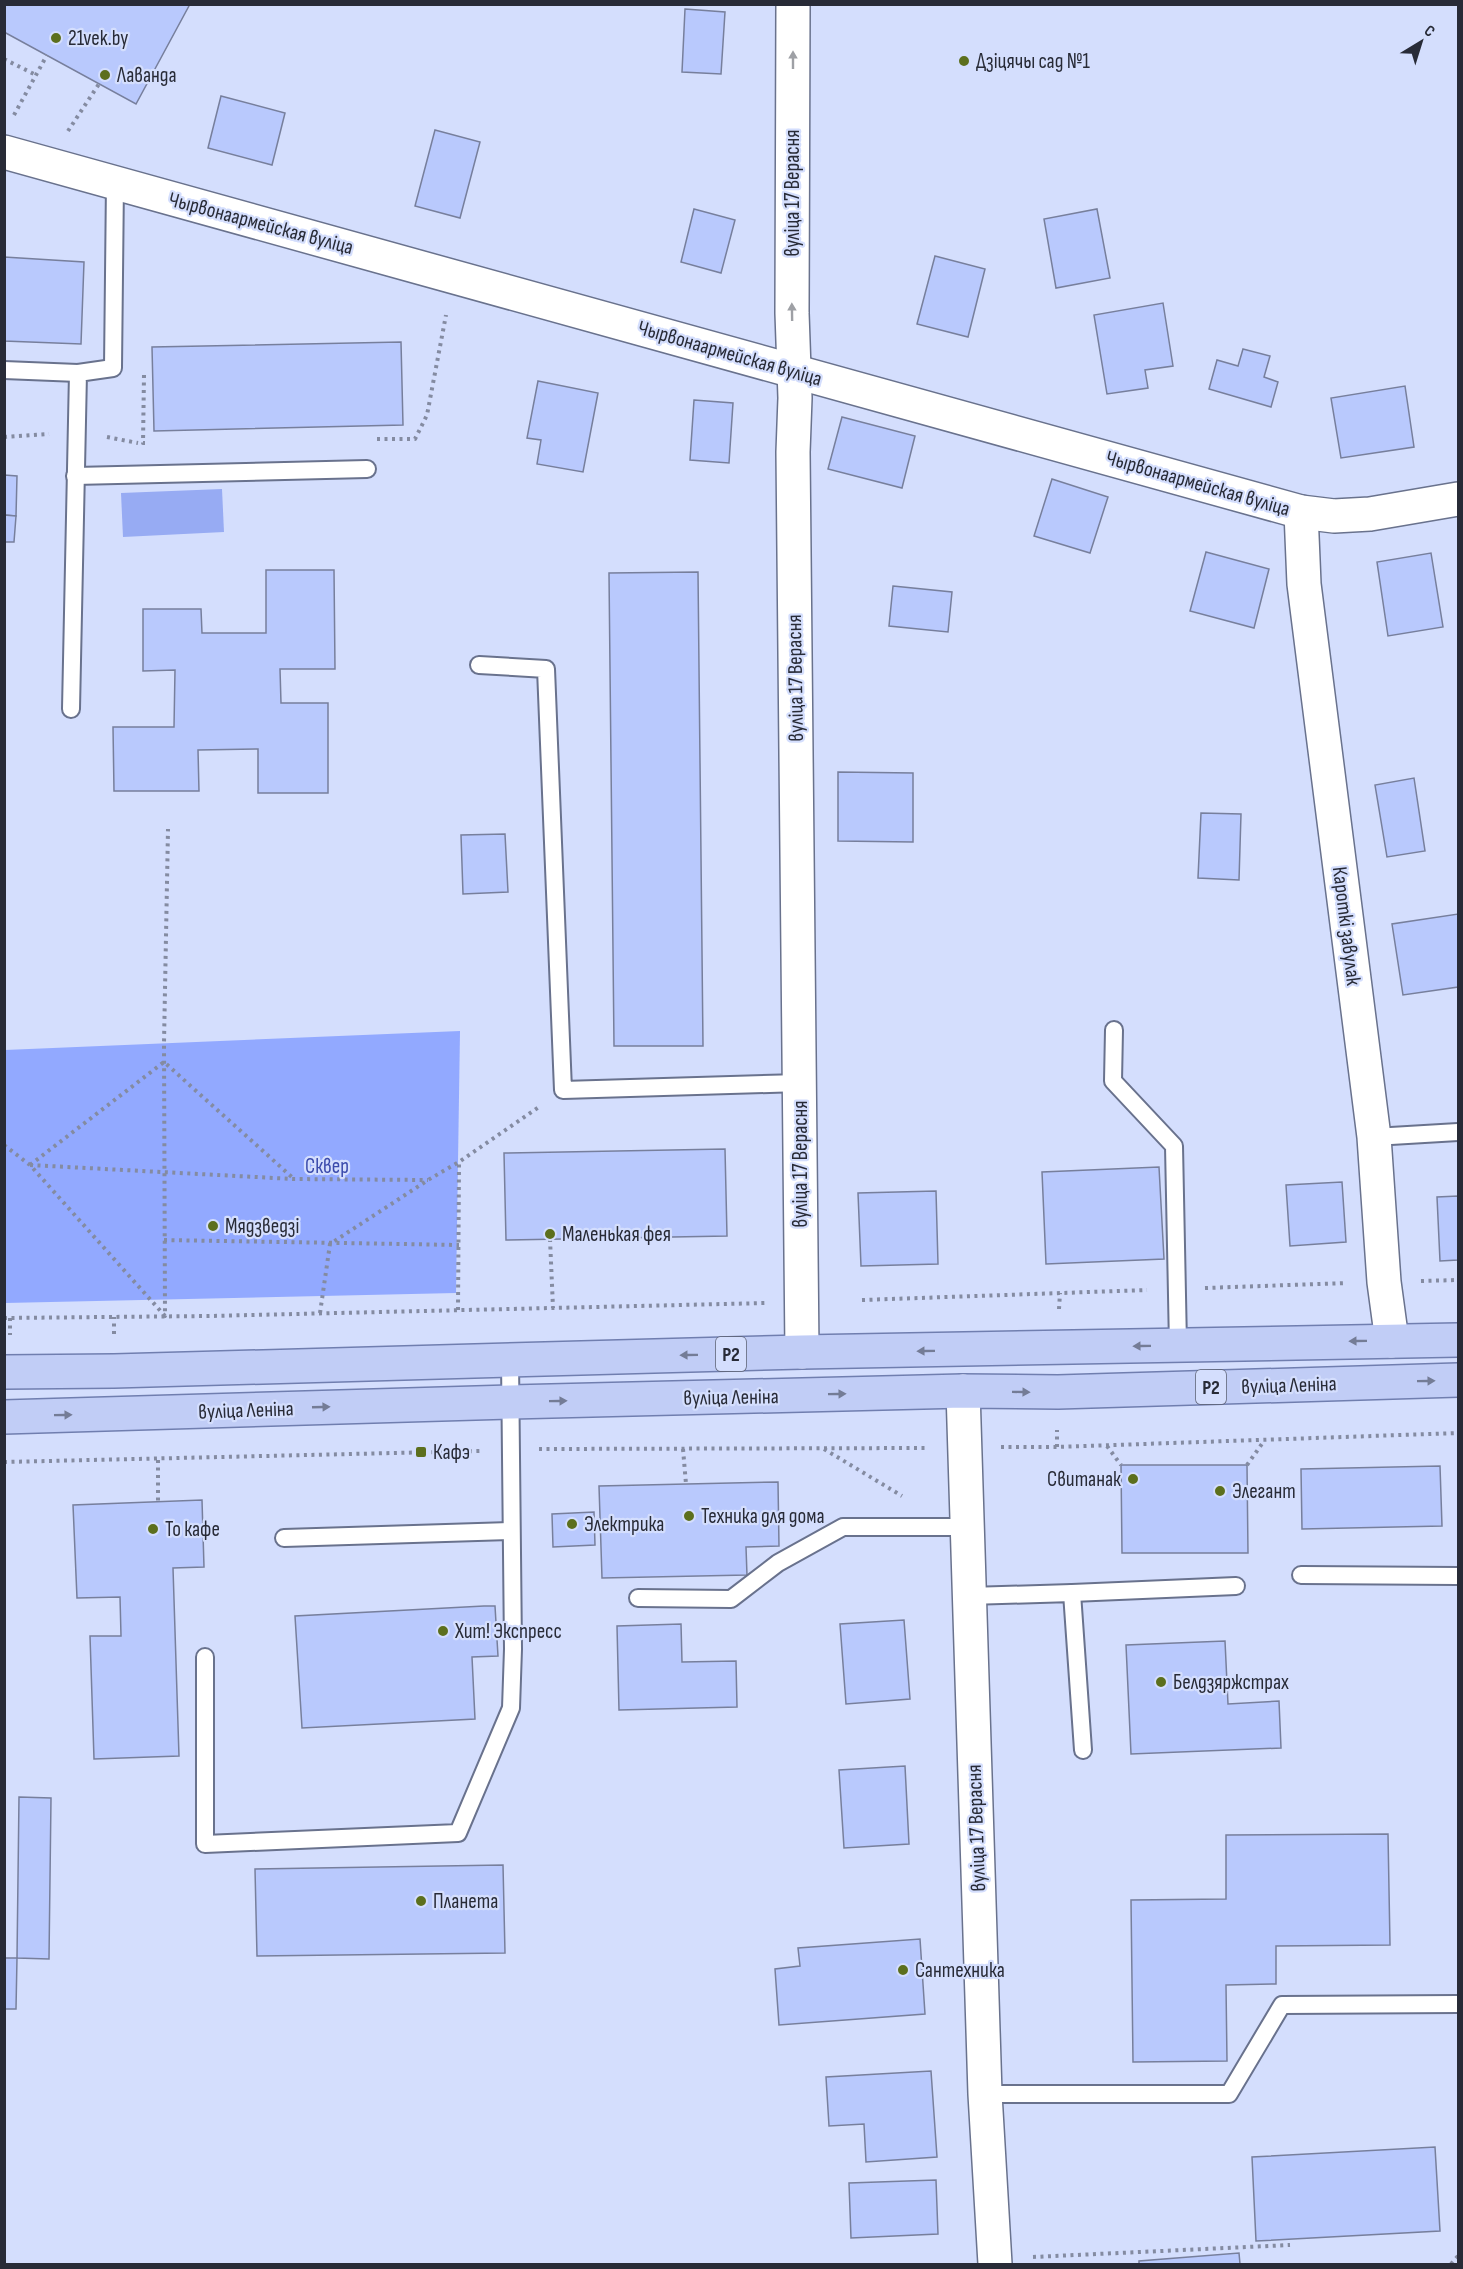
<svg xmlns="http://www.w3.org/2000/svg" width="1463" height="2269" viewBox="0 0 1463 2269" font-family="'Sofia Sans Condensed',sans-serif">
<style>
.green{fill:#97abf3}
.forest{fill:#92a9ff}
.building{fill:#b9c9fd;stroke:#777f9c;stroke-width:1.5}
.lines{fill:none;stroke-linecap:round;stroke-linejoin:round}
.lane-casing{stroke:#69728d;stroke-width:20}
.street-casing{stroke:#69728d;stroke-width:36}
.secondary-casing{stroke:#69728d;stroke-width:36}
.primary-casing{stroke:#707eaf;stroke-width:36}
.path{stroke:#848ba1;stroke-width:4;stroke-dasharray:3 4.5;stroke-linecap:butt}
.lane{stroke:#fff;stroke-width:16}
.street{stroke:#fff;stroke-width:33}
.secondary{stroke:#fff;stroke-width:33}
.primary{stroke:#c1cdf6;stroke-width:33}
.oneway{fill:#9ea0a5}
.oneway2{fill:#747c96}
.poi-dot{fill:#5c6f1d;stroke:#d4defd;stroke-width:2}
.labels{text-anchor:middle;stroke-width:4.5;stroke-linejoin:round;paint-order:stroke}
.shield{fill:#d4defd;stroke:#5c6172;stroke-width:1.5}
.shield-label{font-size:20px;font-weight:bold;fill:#282b37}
.poi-label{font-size:21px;fill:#282b37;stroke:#d4defd;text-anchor:start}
.street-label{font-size:21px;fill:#282b37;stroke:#d4defd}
.park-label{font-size:21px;fill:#3a4aac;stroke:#d4defd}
</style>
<rect width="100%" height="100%" fill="#d4defd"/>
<path class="green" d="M222,489L224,532L123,537L121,493Z"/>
<path class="forest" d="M460,1031L456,1293L5,1303V1050Z"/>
<g class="building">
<path d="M4,4H190L136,104L4,32Z"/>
<path d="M685,9L725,12L721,74L682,72Z"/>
<path d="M221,96L285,113L272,165L208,148Z"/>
<path d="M435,130L480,142L460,218L415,206Z"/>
<path d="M694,209L735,220L721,273L681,262Z"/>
<path d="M1097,209L1110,278L1056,288L1044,219Z"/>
<path d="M935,256L985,269L968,337L917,324Z"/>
<path d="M4,257L84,262L81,344L4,341Z"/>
<path d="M1163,303L1173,366L1145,370L1148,388L1107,394L1094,315Z"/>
<path d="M401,342L403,425L154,431L152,347Z"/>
<path d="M1243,349L1270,356L1264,377L1278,382L1271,407L1209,389L1217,360L1238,366Z"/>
<path d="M538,381L598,393L583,472L537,464L541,440L527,438Z"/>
<path d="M1405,386L1414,447L1341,458L1331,398Z"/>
<path d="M694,400L733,403L729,463L690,460Z"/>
<path d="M842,417L915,436L902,488L828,469Z"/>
<path d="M4,475L17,476L16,516L4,515Z"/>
<path d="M1052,479L1108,497L1090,553L1034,536Z"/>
<path d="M4,515L16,516L14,542H4Z"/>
<path d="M1206,552L1269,569L1254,628L1190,611Z"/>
<path d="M1431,553L1443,627L1388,636L1377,562Z"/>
<path d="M266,570H334L335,669H280L281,703H328V793H258V749L198,750L199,791H114L113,727H174L175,670L143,671V609H201L202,633H266Z"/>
<path d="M698,572L703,1046H614L609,573Z"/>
<path d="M893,586L952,592L948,632L889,626Z"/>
<path d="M838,772L913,773V842L838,841Z"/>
<path d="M1414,778L1425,851L1387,857L1375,785Z"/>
<path d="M1201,813L1241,814L1239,880L1198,878Z"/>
<path d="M505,834L508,892L463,894L461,835Z"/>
<path d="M1458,914V987L1403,995L1392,924Z"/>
<path d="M725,1149L727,1236L506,1240L504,1153Z"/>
<path d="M1159,1167L1164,1259L1046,1264L1042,1172Z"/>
<path d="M1342,1182L1346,1242L1290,1246L1286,1185Z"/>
<path d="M936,1191L938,1264L861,1266L858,1193Z"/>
<path d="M1458,1196V1260L1440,1261L1437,1197Z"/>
<path d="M1121,1465H1247L1248,1553H1122Z"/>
<path d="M1440,1466L1442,1526L1302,1529L1301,1469Z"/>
<path d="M778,1482L779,1546L746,1547L747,1575L602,1578L599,1486Z"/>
<path d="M202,1500L204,1567L173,1568L179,1756L94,1759L90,1636H121L120,1597L77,1598L73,1505Z"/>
<path d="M594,1512L595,1545L553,1547L552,1514Z"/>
<path d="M484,1606H495L498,1656L472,1657L475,1719L302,1728L295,1616Z"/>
<path d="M904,1620L910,1699L846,1704L840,1624Z"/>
<path d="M681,1624L682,1662L736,1661L737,1707L619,1710L617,1626Z"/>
<path d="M1225,1641L1228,1704L1279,1701L1281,1748L1131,1754L1126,1645Z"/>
<path d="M905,1766L909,1844L844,1848L839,1770Z"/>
<path d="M19,1797L51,1798L49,1959L17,1958Z"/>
<path d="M1388,1834L1390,1945L1276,1946V1984L1226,1985L1227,2061L1133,2062L1131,1900L1226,1899V1835Z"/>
<path d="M503,1865L505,1953L257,1956L255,1869Z"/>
<path d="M920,1939L925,2014L779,2025L775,1969L800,1966L798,1948Z"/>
<path d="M4,1958H17L16,2009H4Z"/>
<path d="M931,2071L937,2157L866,2162L864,2124L829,2126L826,2077Z"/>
<path d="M1435,2147L1440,2231L1256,2241L1252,2157Z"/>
<path d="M936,2180L938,2234L851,2238L849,2183Z"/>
<path d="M1239,2253L1240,2264H1139V2261Z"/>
</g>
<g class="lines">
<g class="lane-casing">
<g id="lane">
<path d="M4,370L78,373"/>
<path d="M75,476L367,469"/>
<path d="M479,665L546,669L563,1090L800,1083"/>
<path d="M71,709L78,373L113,368L115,182"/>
<path d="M1114,1030L1113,1081L1174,1146L1178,1345"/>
<path d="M1374,1137L1458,1132"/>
<path d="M284,1538L511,1531"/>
<path d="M1301,1575L1458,1576"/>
<path d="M1072,1593L1236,1586"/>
<path d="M969,1596L1072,1593L1083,1750"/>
<path d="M638,1598L731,1599L778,1563L843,1527H967"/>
<path d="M205,1657V1844L458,1833L511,1708L513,1649L510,1360"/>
<path d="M985,2094H1229L1282,2005L1458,2004"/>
</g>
</g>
<g class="street-casing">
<g id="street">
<path d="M793,4L792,313L795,398L793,452L802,1352"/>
<path d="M1301,512L1304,584L1374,1137L1384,1282L1392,1341"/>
</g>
</g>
<g class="secondary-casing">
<g id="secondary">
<path d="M4,152L1301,512L1334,516L1370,514L1458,499"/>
<path d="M963,1391L985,2094L995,2264"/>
</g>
</g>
<g class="primary-casing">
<g id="primary">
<path d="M4,1372L114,1371L802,1352L1458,1340"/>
<path d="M4,1417L511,1402L963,1391L1058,1392L1458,1380"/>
</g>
</g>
<g class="path">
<path d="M4,59L36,75"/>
<path d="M14,115L47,55"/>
<path d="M68,131L99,84"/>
<path d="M144,375L143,443H145"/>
<path d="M4,437L49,434"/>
<path d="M107,437L138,443"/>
<path d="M377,439H415L427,415L446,315"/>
<path d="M4,1145L30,1165L165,1316L164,1043L168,829"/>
<path d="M30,1165L293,1179L428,1180"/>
<path d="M30,1165L164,1062L293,1178"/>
<path d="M550,1239L553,1308"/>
<path d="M164,1240L459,1245"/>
<path d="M1421,1281L1458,1280"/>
<path d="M1205,1288L1347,1283"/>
<path d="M862,1300L1147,1290"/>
<path d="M1059,1309L1060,1293"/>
<path d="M458,1310L459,1163"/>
<path d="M320,1313L330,1244L428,1180L459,1162L539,1107"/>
<path d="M4,1318L209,1316L766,1303"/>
<path d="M10,1318V1335"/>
<path d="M114,1334V1317"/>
<path d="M1107,1446L1121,1465"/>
<path d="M1001,1447H1057L1458,1433"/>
<path d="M1057,1447V1430"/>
<path d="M539,1449L928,1448"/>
<path d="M683,1449L686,1484"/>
<path d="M824,1449L902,1496"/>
<path d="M158,1460V1502"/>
<path d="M4,1462L481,1451"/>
<path d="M1247,1465L1264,1441"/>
<path d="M1033,2257L1290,2245"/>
<path d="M1451,2264L1458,2256"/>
</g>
<use href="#lane" class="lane"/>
<use href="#street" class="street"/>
<use href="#secondary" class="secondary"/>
<use href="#primary" class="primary"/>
</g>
<defs><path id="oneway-solid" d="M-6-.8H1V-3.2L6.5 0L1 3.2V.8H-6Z" transform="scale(1.5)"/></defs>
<g class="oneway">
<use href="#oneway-solid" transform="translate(793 60) rotate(-90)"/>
<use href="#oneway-solid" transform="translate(792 312) rotate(-91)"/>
</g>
<g class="oneway2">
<use href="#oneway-solid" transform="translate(1358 1341) rotate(179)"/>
<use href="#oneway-solid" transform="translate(1142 1346) rotate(179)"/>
<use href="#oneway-solid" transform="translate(926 1351) rotate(179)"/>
<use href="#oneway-solid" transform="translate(689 1355) rotate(179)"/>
<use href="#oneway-solid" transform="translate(1426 1381) rotate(-1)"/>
<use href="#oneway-solid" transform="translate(1021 1392) rotate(1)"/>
<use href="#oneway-solid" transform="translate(837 1394) rotate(-1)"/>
<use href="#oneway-solid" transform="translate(558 1401) rotate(-1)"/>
<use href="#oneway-solid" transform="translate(321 1407) rotate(-2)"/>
<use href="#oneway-solid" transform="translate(63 1415) rotate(-1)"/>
</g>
<g class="poi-dot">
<circle cx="56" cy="38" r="6"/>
<circle cx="964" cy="61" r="6"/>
<circle cx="105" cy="75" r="6"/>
<circle cx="213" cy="1226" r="6"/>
<circle cx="550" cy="1234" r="6"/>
<rect x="415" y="1446" width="12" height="12" rx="3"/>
<circle cx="1133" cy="1479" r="6"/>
<circle cx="1220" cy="1491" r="6"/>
<circle cx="689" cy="1516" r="6"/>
<circle cx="572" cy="1524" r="6"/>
<circle cx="153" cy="1529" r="6"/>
<circle cx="443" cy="1631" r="6"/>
<circle cx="1161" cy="1682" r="6"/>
<circle cx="421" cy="1901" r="6"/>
<circle cx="903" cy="1970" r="6"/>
</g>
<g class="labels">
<g class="shield">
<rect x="716" y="1337" width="30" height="34" rx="4.5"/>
<rect x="1196" y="1370" width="30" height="34" rx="4.5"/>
</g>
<g class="shield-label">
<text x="731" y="1361">Р2</text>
<text x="1211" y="1394">Р2</text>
</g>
<g class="poi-label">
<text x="68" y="45">21vek.by</text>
<text x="976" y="68">Дзіцячы сад №1</text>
<text x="117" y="82">Лаванда</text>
<text x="225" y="1233">Мядзведзі</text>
<text x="562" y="1241">Маленькая фея</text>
<text x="433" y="1459">Кафэ</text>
<text x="1121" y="1486" text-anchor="end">Свитанак</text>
<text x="1232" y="1498">Элегант</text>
<text x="701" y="1523">Техника для дома</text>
<text x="584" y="1531">Электрика</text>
<text x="165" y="1536">То кафе</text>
<text x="455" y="1638">Хит! Экспресс</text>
<text x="1173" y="1689">Белдзяржстрах</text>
<text x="433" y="1908">Планета</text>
<text x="915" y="1977">Сантехника</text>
</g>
<g class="street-label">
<text transform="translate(792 193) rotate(-90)" y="7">вуліца 17 Верасня</text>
<text transform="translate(261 223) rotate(15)" y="7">Чырвонаармейская вуліца</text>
<text transform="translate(730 353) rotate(16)" y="7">Чырвонаармейская вуліца</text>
<text transform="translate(1198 483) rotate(16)" y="7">Чырвонаармейская вуліца</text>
<text transform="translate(795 678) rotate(-91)" y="7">вуліца 17 Верасня</text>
<text transform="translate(1347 926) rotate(83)" y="7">Кароткі завулак</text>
<text transform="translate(800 1164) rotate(-90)" y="7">вуліца 17 Верасня</text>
<text transform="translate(1289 1385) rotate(-2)" y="7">вуліца Леніна</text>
<text transform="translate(731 1397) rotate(-1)" y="7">вуліца Леніна</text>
<text transform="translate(246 1410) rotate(-2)" y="7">вуліца Леніна</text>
<text transform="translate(976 1828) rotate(-92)" y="7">вуліца 17 Верасня</text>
</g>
<g class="park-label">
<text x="327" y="1173">Сквер</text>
</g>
</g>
<rect width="1463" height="2269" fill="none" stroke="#282b37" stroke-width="12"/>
<g transform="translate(1421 42) rotate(38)" stroke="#d4defd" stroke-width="4.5" paint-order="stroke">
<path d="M0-4.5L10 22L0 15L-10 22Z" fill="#282b37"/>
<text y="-9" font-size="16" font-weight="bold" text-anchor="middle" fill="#282b37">С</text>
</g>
</svg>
